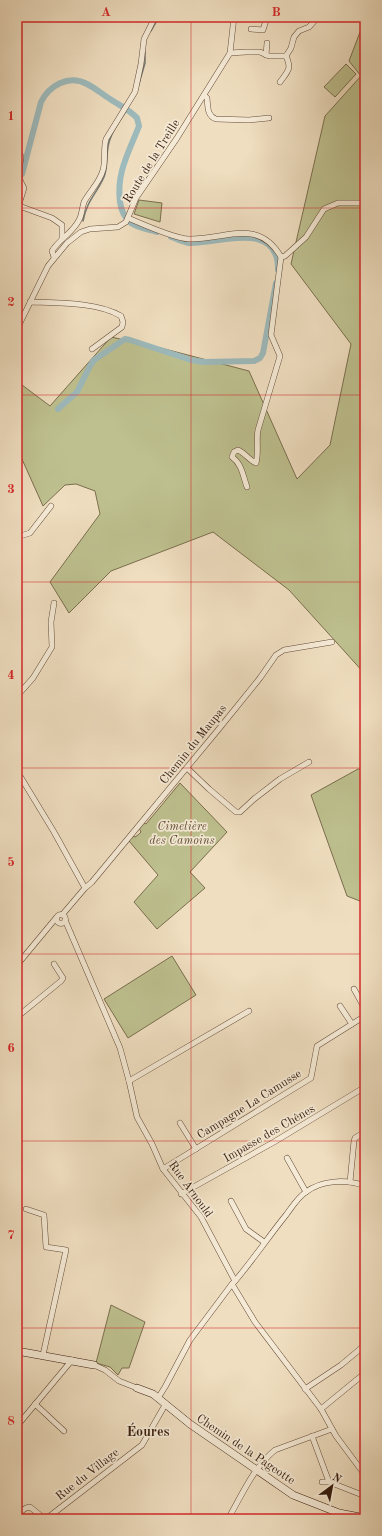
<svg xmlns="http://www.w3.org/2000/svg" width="382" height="1536" viewBox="0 0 382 1536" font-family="'Old Standard TT',serif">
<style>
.green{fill:#bec08f;stroke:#7a6e4e}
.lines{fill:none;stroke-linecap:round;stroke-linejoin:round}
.stream{stroke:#747a76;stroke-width:1.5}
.canal{stroke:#9dbabc;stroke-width:6}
.street-casing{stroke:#644c39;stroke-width:6}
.secondary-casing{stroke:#361b0c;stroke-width:8}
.street{stroke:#f5ead6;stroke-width:5}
.secondary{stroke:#f5ead6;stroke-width:7}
.grid{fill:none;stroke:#d62828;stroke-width:1;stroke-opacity:0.55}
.labels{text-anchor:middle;stroke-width:3.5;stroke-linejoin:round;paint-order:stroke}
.street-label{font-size:12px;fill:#361b0c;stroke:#f5ead6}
.park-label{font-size:12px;font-style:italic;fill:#5f4d33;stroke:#f5ead6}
.quarter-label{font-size:14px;font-weight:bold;fill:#361b0c;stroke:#f5ead6}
.neatline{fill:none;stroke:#d62828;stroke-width:1.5}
.grid-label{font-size:13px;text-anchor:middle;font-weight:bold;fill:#d62828}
</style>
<rect width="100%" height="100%" fill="#efdec0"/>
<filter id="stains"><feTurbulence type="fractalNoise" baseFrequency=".005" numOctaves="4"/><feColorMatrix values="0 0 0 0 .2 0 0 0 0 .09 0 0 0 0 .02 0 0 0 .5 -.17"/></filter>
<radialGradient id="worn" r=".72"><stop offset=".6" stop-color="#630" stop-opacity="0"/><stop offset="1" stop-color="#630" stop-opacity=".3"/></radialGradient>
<g class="green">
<path d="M365,19V674L289,590L213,532L111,571L69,613L50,582L100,514L95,491L76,484L65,485L43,506L17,448V390L22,385L50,406L111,337L161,348L249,371L297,479L330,445L351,344L291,264L325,116L361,76L349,61Z"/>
<path d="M346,64L356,74L335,97L324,87Z"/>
<path d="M139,200L162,203L160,222L134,214Z"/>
<path d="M358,769H365V903L347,896L311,795Z"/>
<path d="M180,783L227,832L190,872L205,888L157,929L134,902L158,875L129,841L132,836L135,837L138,835L141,832L139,828L144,823L146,824Z"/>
<path d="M172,956L196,995L128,1038L104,999Z"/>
<path d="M111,1305L145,1322L129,1368H122L118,1375L110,1367L96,1363Z"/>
</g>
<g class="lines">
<g class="stream">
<path d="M151,31L159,17"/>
<path d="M138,87L145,63V52"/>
<path d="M83,221C87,200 96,195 104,177C108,167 106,158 108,147C110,134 119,122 126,111"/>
</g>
<g class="canal">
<path d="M22,174L41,102C49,86 68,74 87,84C95,88 102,94 110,99C119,105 130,110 137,118L139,126C129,152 116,173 120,202C121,210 124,217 131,223C138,228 148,229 157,232"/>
<path d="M17,194L18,191"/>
<path d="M171,237C177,239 183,242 189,243C219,244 279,219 278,270"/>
<path d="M58,409L77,392L90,366L94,360L125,339L130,340L191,360L204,362L254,361L260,358L263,353L276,283"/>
</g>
<g class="street-casing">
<g id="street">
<path d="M251,29L263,30L267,17"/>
<path d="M230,53L246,52H260L269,56H286"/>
<path d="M266,55L267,43"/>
<path d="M286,56L291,48L294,37L299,31L309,27L318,17"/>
<path d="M280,82C288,71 292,69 286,56"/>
<path d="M204,95L207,98C208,107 207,116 216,119L249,120L269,118"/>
<path d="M17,151L21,156C20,170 16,175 24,188L19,204L22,207L52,218L62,225V239"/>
<path d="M128,218C142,224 175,239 189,239C225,240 258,217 281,257L271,335L280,356L258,430C256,440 259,453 256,463C249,460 245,453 238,450L234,452L232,457C242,464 243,476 247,487"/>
<path d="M54,257L52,251C59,239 73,233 79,220C82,215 82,208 84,202C90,191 100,182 103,170C106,160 103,149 106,139L135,92L141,64L144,39L155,17"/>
<path d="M281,257L285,256L306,237L324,209L338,203H365"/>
<path d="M30,302C57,303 98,302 121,316L123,322L122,327L92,349"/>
<path d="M17,329L48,266L67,243L81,232L90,229L118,227L126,222L136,198L177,138L230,53L234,17"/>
<path d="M17,537L30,533L51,506"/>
<path d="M17,696L33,678L52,647L51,622L54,603"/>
<path d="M187,768L209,789L236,812H240L254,799L280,779L309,762"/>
<path d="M17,771L54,832L85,888L62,915"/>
<path d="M85,888L92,882L218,730L260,678L276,655L284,650L332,642"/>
<circle cx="61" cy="919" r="4.5"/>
<path d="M65,920L120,1048L129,1081L137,1117L152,1144L163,1169L201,1217L235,1281L232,1284L255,1322L321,1409L336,1436L365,1475"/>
<path d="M17,965L56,918"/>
<path d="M354,989L365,1009"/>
<path d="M340,1006L352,1024"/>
<path d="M17,1017L61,981L63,978L54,964"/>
<path d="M129,1081L249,1011"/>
<path d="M180,1123L196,1149"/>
<path d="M287,1158L306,1192"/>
<path d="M163,1169L311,1078L317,1046L365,1016"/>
<path d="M350,1182L354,1141L355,1138L365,1132"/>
<path d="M181,1194L274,1142L365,1087"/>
<path d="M231,1201L246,1229L264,1242"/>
<path d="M26,1209L44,1215L46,1247L66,1250L43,1355"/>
<path d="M235,1281C253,1260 269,1236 286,1215C292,1207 298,1197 306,1192C322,1180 346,1179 365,1186"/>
<path d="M94,1365L105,1370L119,1381L137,1388"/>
<path d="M305,1389L341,1365L365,1345"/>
<path d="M158,1398L165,1387L190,1340L232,1284"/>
<path d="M35,1404L64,1431"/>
<path d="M321,1409L365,1373"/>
<path d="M17,1426L72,1360"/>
<path d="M312,1436L329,1482L365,1496"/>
<path d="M322,1482H329"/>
<path d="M17,1514L26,1508L30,1507L45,1519"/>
<path d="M46,1519L142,1445L165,1405"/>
<path d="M228,1519C242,1495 253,1468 275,1450L332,1429"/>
</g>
</g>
<g class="secondary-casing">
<g id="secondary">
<path d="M17,1351L94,1365"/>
<path d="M137,1388L153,1394L190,1424L293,1495L339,1513L365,1518"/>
</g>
</g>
<use href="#street" class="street"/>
<use href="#secondary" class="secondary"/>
</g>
<path class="grid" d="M191,17V1519M17,208H365M17,395H365M17,582H365M17,768H365M17,954H365M17,1141H365M17,1328H365"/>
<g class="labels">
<g class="street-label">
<text transform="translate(151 161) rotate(-58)" y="4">Route de la Treille</text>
<text transform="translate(193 744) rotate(-51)" y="4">Chemin du Maupas</text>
<text transform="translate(249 1104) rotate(-32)" y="4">Campagne La Camusse</text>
<text transform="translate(269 1133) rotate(-30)" y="4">Impasse des Chênes</text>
<text transform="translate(191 1189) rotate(54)" y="4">Rue Arnould</text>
<text transform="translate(246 1449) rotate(34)" y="4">Chemin de la Pageotte</text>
<text transform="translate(87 1474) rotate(-38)" y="4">Rue du Village</text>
</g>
<g class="park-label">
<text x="182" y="830">Cimetière<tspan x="182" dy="14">des Camoins</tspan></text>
</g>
<g class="quarter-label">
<text x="148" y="1436">Éoures</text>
</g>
</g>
<rect width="382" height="1536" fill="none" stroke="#efdec0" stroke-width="44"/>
<g transform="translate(332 1486) rotate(32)" stroke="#f5ead6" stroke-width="3" paint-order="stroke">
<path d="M0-3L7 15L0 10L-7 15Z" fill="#361b0c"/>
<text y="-6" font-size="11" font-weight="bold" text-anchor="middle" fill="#361b0c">N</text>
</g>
<rect x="22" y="22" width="338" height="1492" class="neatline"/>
<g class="grid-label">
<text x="106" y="16">A</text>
<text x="276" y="16">B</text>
<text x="11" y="120">1</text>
<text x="11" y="306">2</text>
<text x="11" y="493">3</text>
<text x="11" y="679">4</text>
<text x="11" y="866">5</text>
<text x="11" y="1052">6</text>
<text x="11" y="1239">7</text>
<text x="11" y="1425">8</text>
</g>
<rect width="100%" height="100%" filter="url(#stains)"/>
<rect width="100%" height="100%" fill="url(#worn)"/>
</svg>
